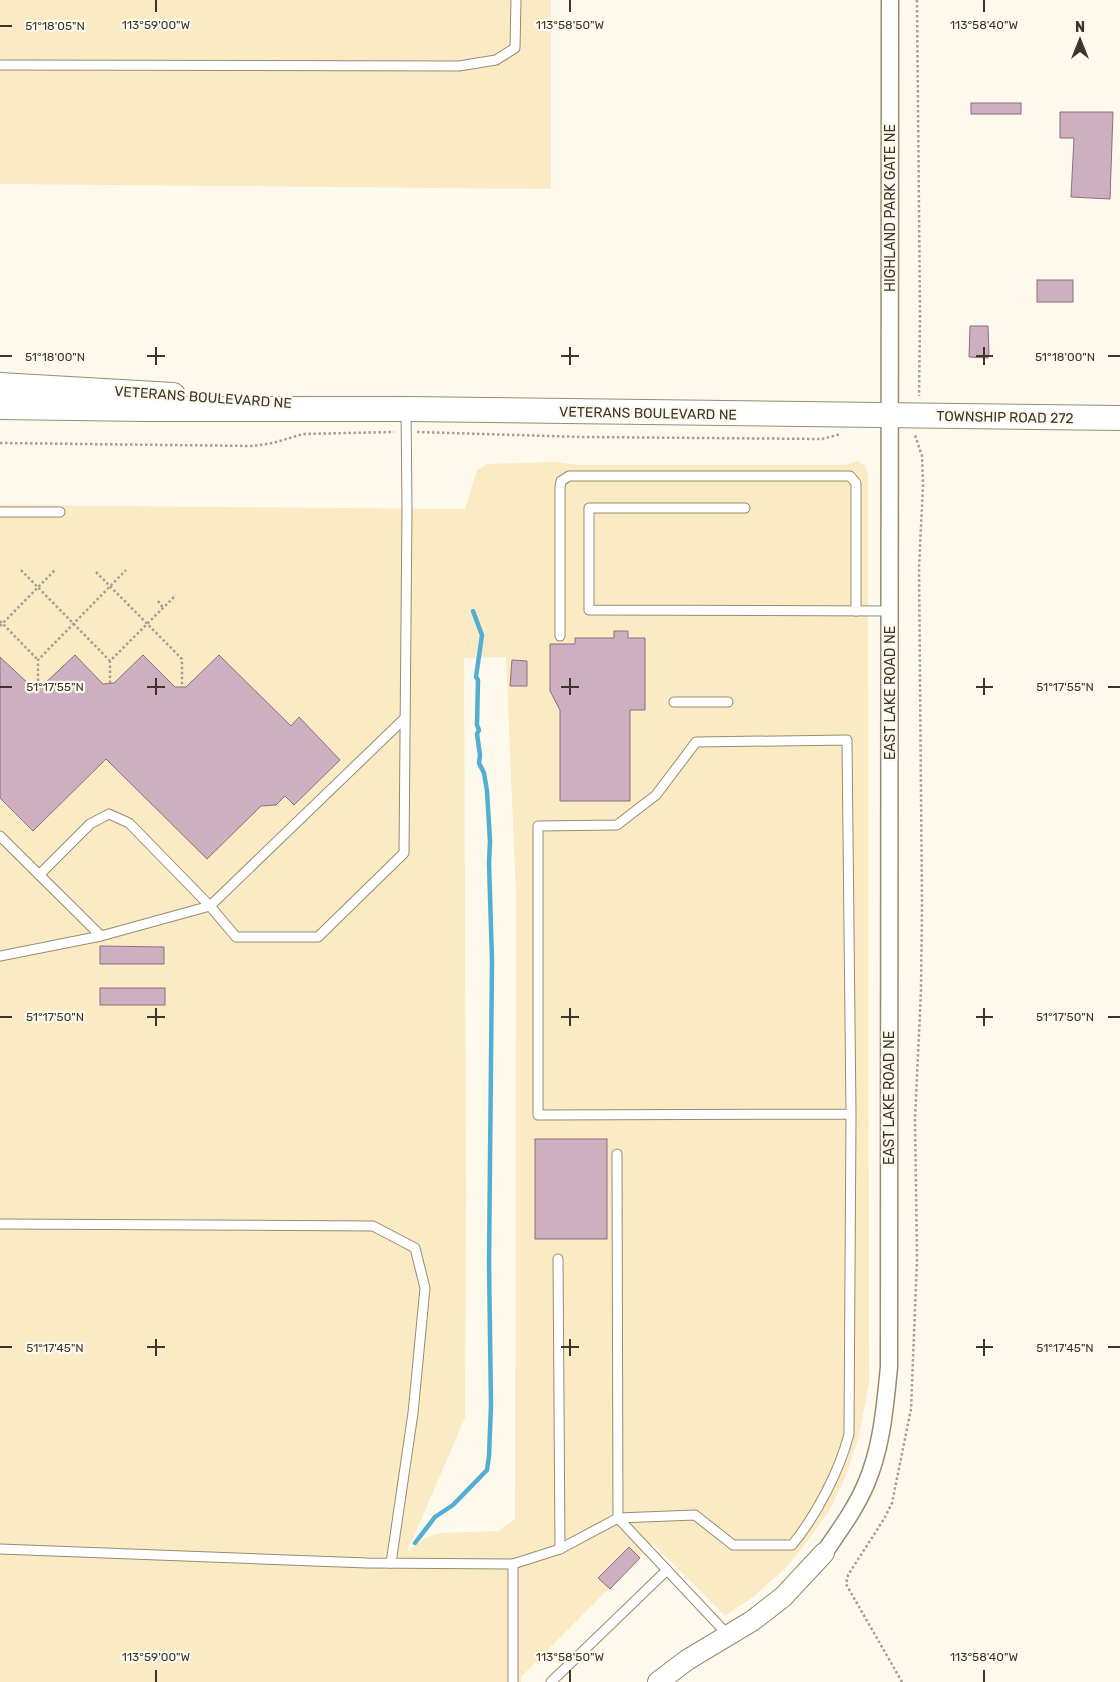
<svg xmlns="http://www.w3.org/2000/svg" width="1120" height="1682" viewBox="0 0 1120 1682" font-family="Rubik,sans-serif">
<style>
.built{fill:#faebc5;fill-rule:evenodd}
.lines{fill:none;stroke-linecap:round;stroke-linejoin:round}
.stream{stroke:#51afd3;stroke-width:4.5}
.building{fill:#cdafc0;stroke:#8b6f7f}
.service-casing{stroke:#978c70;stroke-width:11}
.minor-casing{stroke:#978c70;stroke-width:19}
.tertiary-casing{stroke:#978c70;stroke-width:22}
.secondary-casing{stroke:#978c70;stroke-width:26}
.path{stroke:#a5a094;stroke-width:2.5;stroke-dasharray:2.5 2.5;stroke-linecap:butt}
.service{stroke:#fff;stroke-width:9}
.minor{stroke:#fff;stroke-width:16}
.tertiary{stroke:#fff;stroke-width:20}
.secondary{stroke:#fff;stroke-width:24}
.ticks{fill:none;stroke:#3b362a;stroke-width:2}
.labels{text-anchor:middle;stroke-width:4.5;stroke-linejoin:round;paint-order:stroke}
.street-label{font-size:14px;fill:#3b362a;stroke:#fdf9ec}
.ticks-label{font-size:12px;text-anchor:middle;fill:#3b362a;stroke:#fdf9ec;stroke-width:4.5;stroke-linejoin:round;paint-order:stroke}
</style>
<rect width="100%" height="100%" fill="#fdf9ec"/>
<g class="built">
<path d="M0,0H551V189L0,184Z"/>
<path d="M857,461L865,466L868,474L869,1384L858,1440L845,1478L829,1511L806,1543L784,1570L754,1596L725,1616L653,1544L521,1677V1682H0V505L465,509L477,470L487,464L556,462L577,465H845ZM506,657L516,895L515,1519L499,1531L439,1533L422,1540L407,1552L465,1418L466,1193L464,658Z"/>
</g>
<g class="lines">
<path class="stream" d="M415,1543L435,1517L453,1505L487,1470L489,1456L491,1405L489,1263L492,960L489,863L490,841L487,791L484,773L479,763L480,755L477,734L479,730L477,725L478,680L476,677L482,635L473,611"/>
</g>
<g class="building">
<rect x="971" y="103" width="50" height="11"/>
<path d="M1060,112H1113L1110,199L1071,197L1074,138H1060Z"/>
<rect x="1037" y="280" width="36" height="22"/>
<path d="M970,326H988L989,354H988V358L969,357Z"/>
<path d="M614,631H628V638H645V710H630V801H560V710L550,691V644H575V638H614Z"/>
<path d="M75,655L103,684L114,683L143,655L175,687H186L219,655L291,726L299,717L340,760L294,805L285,796L276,805L261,806L207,859L106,759L33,831L0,798V657L31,686H42Z"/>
<path d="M512,660L527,661V686H510Z"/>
<path d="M100,946L164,947V964H100Z"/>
<rect x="100" y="988" width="65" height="17"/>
<rect x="535" y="1139" width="72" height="100"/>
<path d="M629,1547L640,1558L610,1589L598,1578Z"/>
</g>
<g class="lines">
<g class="service-casing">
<g id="service">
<path d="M0,65L459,66L496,60L515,48L516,0"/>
<path d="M745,508H589V610L890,611"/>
<path d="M0,512H60"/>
<path d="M560,636V487L561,481L569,476H850L856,483V611"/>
<path d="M674,702H728"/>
<path d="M0,836L101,936L210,906L236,937H318L404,853L407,508L406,409"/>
<path d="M39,875L90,824L109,814L129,823L210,906L405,718"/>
<path d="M0,956L101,936"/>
<path d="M0,1224L373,1226L415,1248L425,1288L413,1413L391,1563"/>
<path d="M558,1259L560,1549"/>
<path d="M0,1549L367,1563L513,1564L560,1549L618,1518L617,1154"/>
<path d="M728,1635L618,1518L695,1515L733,1545H792C816,1516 840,1470 849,1434L851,1114L847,740L696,742L656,795L617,825L538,826V1115L851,1114"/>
<path d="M513,1682V1564"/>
<path d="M551,1682L667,1570"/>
</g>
</g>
<g class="minor-casing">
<path id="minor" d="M824,1553C839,1531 856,1508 866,1484C882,1447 885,1406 889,1367L890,0"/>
</g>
<g class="tertiary-casing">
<path id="tertiary" d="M658,1682L687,1660L752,1621L783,1597L824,1553"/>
</g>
<g class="secondary-casing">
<g id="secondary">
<path d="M0,385L173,395"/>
<path d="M0,407L145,409H406L1120,418"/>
</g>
</g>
<g class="path">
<path d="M917,0L920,315L919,396"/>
<path d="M417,432L582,437L822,439L841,434"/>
<path d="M0,443L253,446L273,443L303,434L394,432"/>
<path d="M21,570L110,661"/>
<path d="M96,572L182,659V687"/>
<path d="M158,601L163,608"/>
<path d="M0,621L38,660"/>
<path d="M0,626L56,569"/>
<path d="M110,683V661L176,595"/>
<path d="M38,686V660L126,570"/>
<path d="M902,1682L846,1584L848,1575L884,1519L892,1503L911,1409L917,1260L915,1119L921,991L922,904L919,568L923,485L922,456L915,435"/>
</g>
<use href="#service" class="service"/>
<use href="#minor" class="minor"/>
<use href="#tertiary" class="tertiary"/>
<use href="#secondary" class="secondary"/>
</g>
<path class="ticks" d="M156,0V12M570,0V12M984,0V12M0,26H12M156,347V365M570,347V365M984,347V365M0,356H12M147,356H165M561,356H579M976,356H993M1108,356H1120M156,678V695M570,678V695M984,678V695M0,687H12M147,687H165M561,687H579M976,687H993M1108,687H1120M156,1008V1026M570,1008V1026M984,1008V1026M0,1017H12M147,1017H165M561,1017H579M976,1017H993M1108,1017H1120M156,1339V1356M570,1339V1356M984,1339V1356M0,1347H12M147,1347H165M561,1347H579M976,1347H993M1108,1347H1120M156,1670V1682M570,1670V1682M984,1670V1682"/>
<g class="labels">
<g class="street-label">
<text transform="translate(890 208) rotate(-90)" y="5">HIGHLAND PARK GATE NE</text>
<text transform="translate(203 397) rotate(4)" y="5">VETERANS BOULEVARD NE</text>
<text transform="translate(648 413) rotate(1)" y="5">VETERANS BOULEVARD NE</text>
<text transform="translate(1005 417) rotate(1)" y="5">TOWNSHIP ROAD 272</text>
<text transform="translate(890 693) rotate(-90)" y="5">EAST LAKE ROAD NE</text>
<text transform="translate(889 1098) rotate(-90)" y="5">EAST LAKE ROAD NE</text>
</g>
</g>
<g class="ticks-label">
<text x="156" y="29">113°59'00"W</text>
<text x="570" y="29">113°58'50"W</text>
<text x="984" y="29">113°58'40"W</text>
<text x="55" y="30">51°18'05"N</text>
<text x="55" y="361">51°18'00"N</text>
<text x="1065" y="361">51°18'00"N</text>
<text x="55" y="691">51°17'55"N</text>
<text x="1065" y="691">51°17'55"N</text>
<text x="55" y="1021">51°17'50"N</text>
<text x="1065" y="1021">51°17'50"N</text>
<text x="55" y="1352">51°17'45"N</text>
<text x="1065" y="1352">51°17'45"N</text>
<text x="156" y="1661">113°59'00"W</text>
<text x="570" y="1661">113°58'50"W</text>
<text x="984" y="1661">113°58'40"W</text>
</g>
<g transform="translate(1080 40)" stroke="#fdf9ec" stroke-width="4" paint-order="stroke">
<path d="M0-4L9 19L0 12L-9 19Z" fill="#3b362a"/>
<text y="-8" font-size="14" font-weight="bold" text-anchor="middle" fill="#3b362a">N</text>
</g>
</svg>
